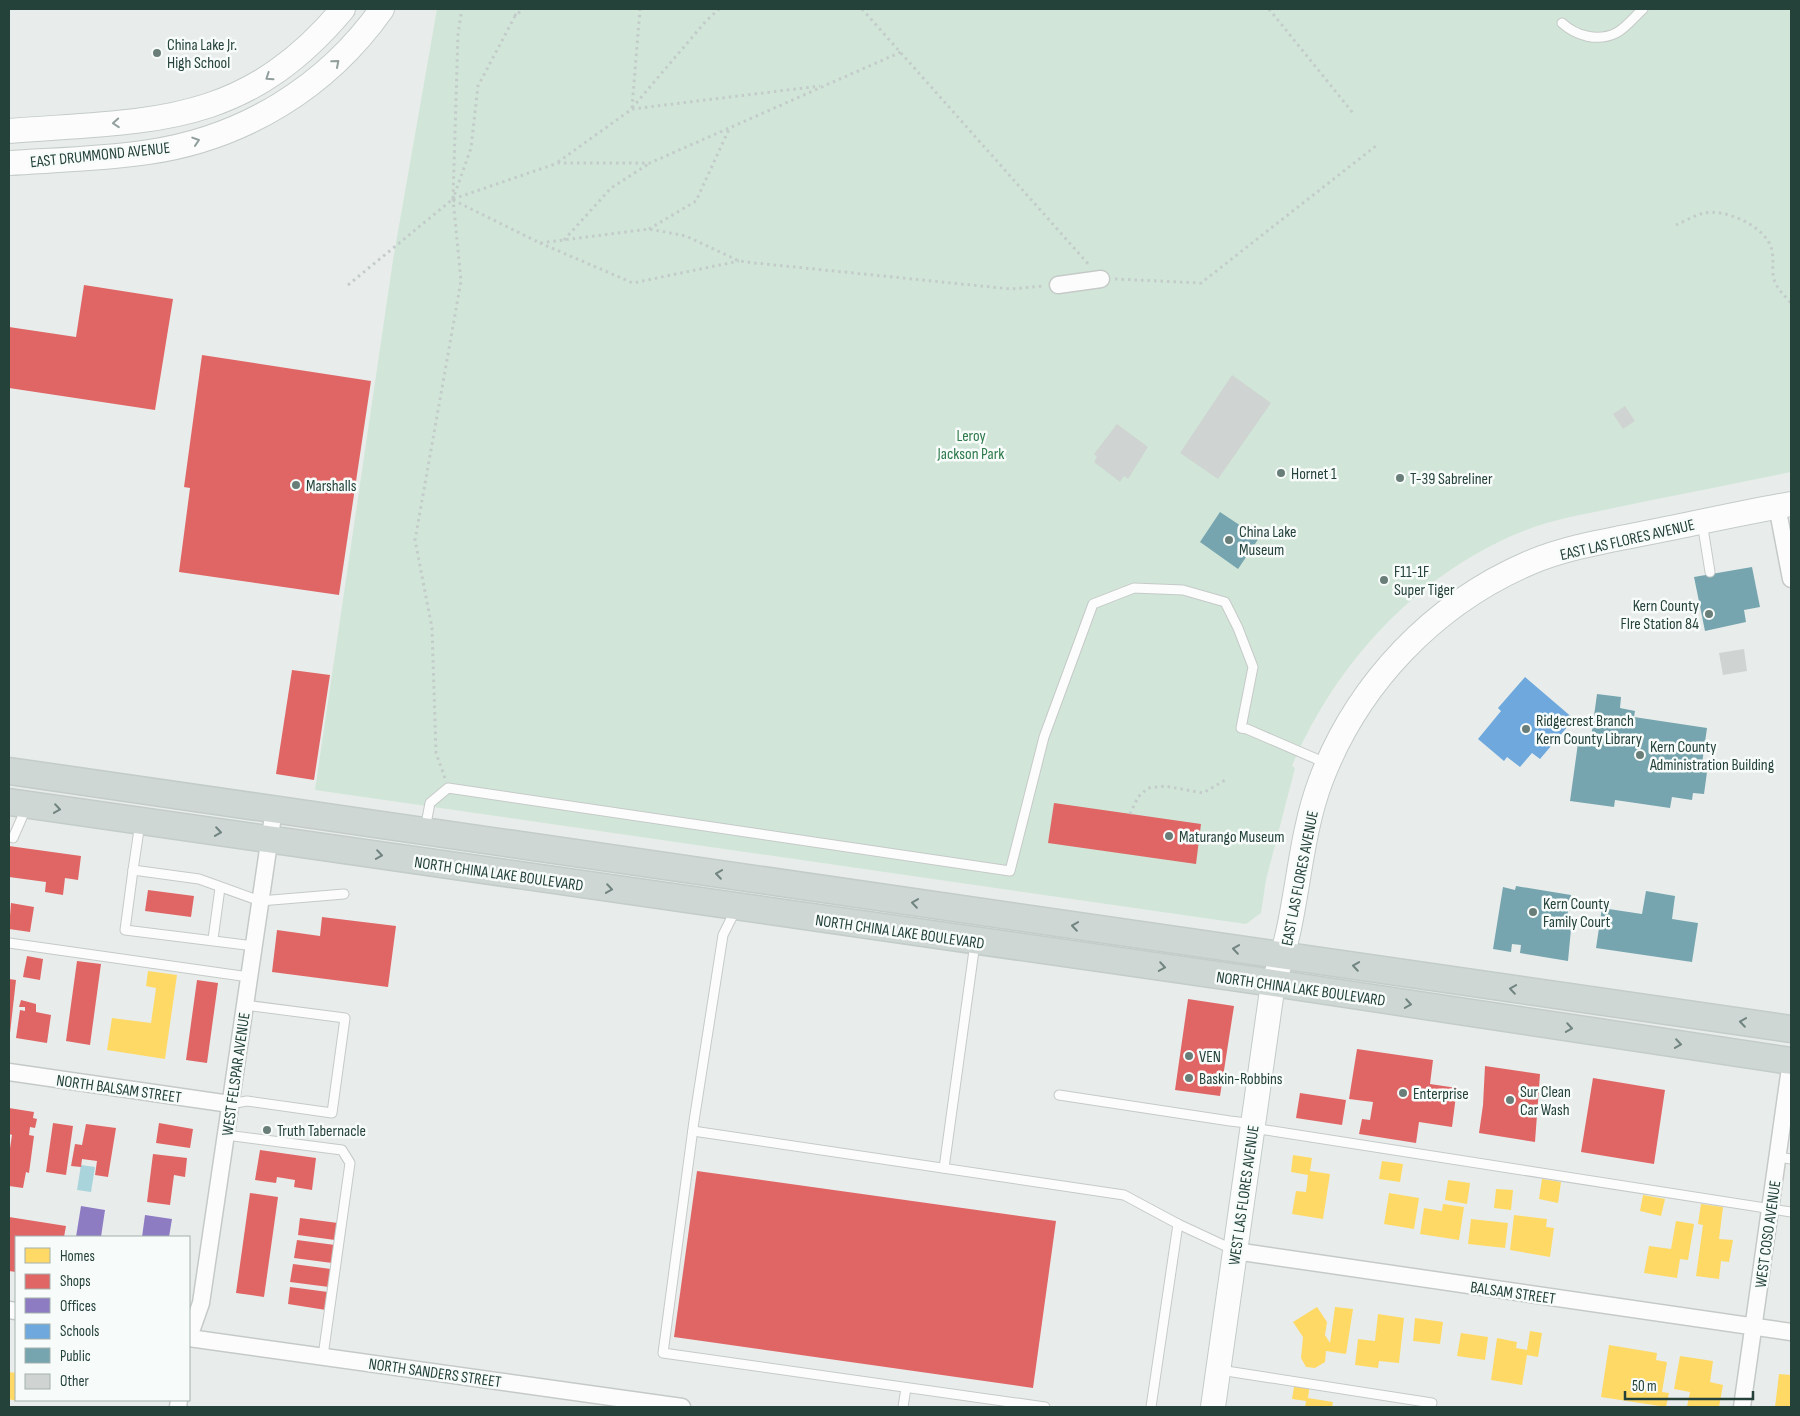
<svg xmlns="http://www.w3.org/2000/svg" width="1800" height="1416" viewBox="0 0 1800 1416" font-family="'Sofia Sans Condensed',sans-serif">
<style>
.green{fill:#d1e6d8}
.water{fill:#a9d4db}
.homes{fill:#ffd966}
.shops{fill:#e06666}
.offices{fill:#8e7cc3}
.schools{fill:#6fa8dc}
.public{fill:#76a5af}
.building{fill:#cfd4d2}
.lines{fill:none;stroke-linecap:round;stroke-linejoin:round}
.lane-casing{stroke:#c5cac8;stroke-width:11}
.street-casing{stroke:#c5cac8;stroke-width:19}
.secondary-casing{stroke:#c3cbc8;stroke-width:26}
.primary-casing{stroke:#c3ccc9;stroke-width:29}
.path{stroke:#c3ccca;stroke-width:3;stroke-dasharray:2.5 4;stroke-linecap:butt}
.lane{stroke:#fcfcfc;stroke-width:9}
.street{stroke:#fcfcfc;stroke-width:16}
.secondary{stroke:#fcfcfc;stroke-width:24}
.primary{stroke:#cfd7d5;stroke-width:26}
.oneway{stroke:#909f9b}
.oneway2{stroke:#718580}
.poi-dot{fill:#697e78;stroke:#f7fbf9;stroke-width:2}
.labels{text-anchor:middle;stroke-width:5;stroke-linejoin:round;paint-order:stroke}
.poi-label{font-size:16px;fill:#24423a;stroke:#f7fbf9;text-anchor:start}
.street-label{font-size:16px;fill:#24423a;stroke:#f7fbf9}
.park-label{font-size:16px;fill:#2d7a4b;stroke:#f7fbf9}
</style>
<rect width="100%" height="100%" fill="#e8edeb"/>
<path class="green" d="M437,9H1791V472C1737,483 1682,494 1628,505C1593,513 1560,517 1526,530C1419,572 1336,662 1292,766L1295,768L1266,880L1261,913L1246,924L315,790L393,260Z"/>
<path class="water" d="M81,1165L95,1167L91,1192L77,1190Z"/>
<g class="homes">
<path d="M148,971L177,975L165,1059L107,1050L112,1018L151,1023L156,988L146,986Z"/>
<path d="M1293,1155L1312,1158L1310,1171L1330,1174L1323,1219L1292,1214L1296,1191L1306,1192L1308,1175L1291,1172Z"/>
<path d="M1382,1161L1403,1164L1400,1182L1379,1179Z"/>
<path d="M1542,1179L1561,1182L1558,1203L1539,1199Z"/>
<path d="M1448,1180L1470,1183L1467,1204L1445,1200Z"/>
<path d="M1496,1189L1513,1190L1511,1210L1494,1208Z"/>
<path d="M1389,1193L1419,1198L1414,1229L1384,1224Z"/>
<path d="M1643,1195L1665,1199L1661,1216L1640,1211Z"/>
<path d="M1443,1204L1464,1207L1459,1240L1420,1234L1424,1208L1442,1211Z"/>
<path d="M1701,1204L1723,1207L1719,1239L1733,1240L1729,1262L1721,1261L1719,1279L1696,1276L1703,1225L1698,1224Z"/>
<path d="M1514,1215L1547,1219L1546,1227L1554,1228L1550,1257L1510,1250Z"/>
<path d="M1471,1219L1508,1223L1505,1248L1468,1244Z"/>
<path d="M1676,1221L1694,1224L1688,1260L1680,1259L1677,1278L1644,1273L1649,1246L1671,1249Z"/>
<path d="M1317,1307L1327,1322L1325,1335L1330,1343L1335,1307L1353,1309L1346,1354L1326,1351L1325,1362L1315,1368L1306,1367L1301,1358L1303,1337L1293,1322Z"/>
<path d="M1378,1314L1404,1318L1399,1363L1379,1361L1378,1368L1355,1365L1358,1339L1375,1341Z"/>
<path d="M1415,1318L1443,1322L1440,1344L1413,1341Z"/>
<path d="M1530,1331L1542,1333L1538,1357L1527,1355L1522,1385L1491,1380L1497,1338L1517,1342L1516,1348L1527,1350Z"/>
<path d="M1461,1333L1488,1337L1485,1360L1457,1356Z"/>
<path d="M1609,1345L1657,1353L1656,1360L1667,1362L1662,1392L1669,1393L1666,1407L1601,1397Z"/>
<path d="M1680,1356L1713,1361L1710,1382L1723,1385L1719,1407H1687L1690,1392L1674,1389Z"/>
<path d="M9,1372L16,1373V1401L9,1399Z"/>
<path d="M1779,1374L1791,1375V1407H1775Z"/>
<path d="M1295,1381L1310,1384L1308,1398L1333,1402L1332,1407H1305L1306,1401L1292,1399Z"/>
</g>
<g class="shops">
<path d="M84,285L173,299L155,410L9,388V327L76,337Z"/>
<path d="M202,355L371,381L339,595L179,572L190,488L184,487Z"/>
<path d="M292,670L330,675L314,780L276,774Z"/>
<path d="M1054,803L1201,824L1196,864L1048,843Z"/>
<path d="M9,846L81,856L78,880L65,878L63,895L45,892L46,882L9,877Z"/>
<path d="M148,890L194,896L191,917L145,911Z"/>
<path d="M11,903L34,907L30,932L9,929Z"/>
<path d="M322,917L396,926L388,987L272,972L277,930L320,936Z"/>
<path d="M27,956L43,959L40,980L23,977Z"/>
<path d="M77,961L101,964L90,1045L66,1041Z"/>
<path d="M9,979L16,980L10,1033H9Z"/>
<path d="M197,980L218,983L207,1063L186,1060Z"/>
<path d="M1188,999L1234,1006L1220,1096L1175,1090Z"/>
<path d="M21,1000L36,1004V1012L51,1015L47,1043L16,1038L20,1010L25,1011V1007H19Z"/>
<path d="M1357,1049L1433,1060L1430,1084L1457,1088L1452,1127L1419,1122L1416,1143L1359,1134L1362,1119L1370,1120L1373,1102L1349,1099Z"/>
<path d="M1485,1066L1540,1074L1535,1142L1479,1133L1483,1105Z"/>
<path d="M1593,1078L1665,1090L1654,1164L1581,1152Z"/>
<path d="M1300,1093L1346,1100L1342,1125L1296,1118Z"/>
<path d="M9,1108L34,1112L33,1118L37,1119L35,1128L30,1127L29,1135L34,1136L29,1173L26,1172L23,1188L9,1186V1155L12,1135L9,1134Z"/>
<path d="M53,1123L73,1126L66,1175L46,1172Z"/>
<path d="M159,1123L193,1129L190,1148L156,1143Z"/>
<path d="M86,1124L116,1128L108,1177L95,1175L97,1161L82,1159L81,1167L71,1166L75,1144L82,1145Z"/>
<path d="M260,1150L316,1158L312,1190L294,1187L295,1180L277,1177L276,1183L255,1180Z"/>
<path d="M153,1154L187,1158L185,1177L174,1175L170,1205L147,1202Z"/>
<path d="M697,1171L1056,1221L1033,1388L674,1337Z"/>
<path d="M250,1193L278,1197L264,1297L236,1293Z"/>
<path d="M9,1217L66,1226L64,1237H16V1272L9,1271Z"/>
<path d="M300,1218L338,1223L335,1240L298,1235Z"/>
<path d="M297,1240L335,1245L332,1263L294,1258Z"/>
<path d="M293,1264L331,1269L329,1287L290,1282Z"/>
<path d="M290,1287L328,1292L326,1310L288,1304Z"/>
</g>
<g class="offices">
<path d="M81,1206L105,1210L101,1237H76Z"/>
<path d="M145,1215L172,1219L169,1237H142Z"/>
</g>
<path class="schools" d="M1525,677L1574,719L1540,759L1532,753L1520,767L1507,757L1504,761L1478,739L1501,711L1498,708Z"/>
<g class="public">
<path d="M1220,512L1259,538L1238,569L1200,542Z"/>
<path d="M1752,567L1760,607L1744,610L1746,622L1705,631L1694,577Z"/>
<path d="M1597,694L1621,697L1620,708L1635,711L1634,717L1707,728L1701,771L1707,772L1704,794L1693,793L1692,800L1672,797L1670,808L1615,800L1614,807L1570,801L1579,736L1591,738Z"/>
<path d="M1516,886L1571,895L1565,928L1571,929L1568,961L1520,953L1521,945L1512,944L1511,952L1493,949L1503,887L1515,890Z"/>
<path d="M1646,891L1675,896L1672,919L1698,923L1692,962L1596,948L1602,908L1642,914Z"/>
</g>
<g class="building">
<path d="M1232,375L1271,403L1218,479L1180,453Z"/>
<path d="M1625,406L1635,421L1623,429L1613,414Z"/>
<path d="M1117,424L1148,447L1128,479L1124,476L1120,482L1094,462L1097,457L1094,454Z"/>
<path d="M1744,649L1747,671L1723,675L1719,653Z"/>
</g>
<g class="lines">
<g class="lane-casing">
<g id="lane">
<path d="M1562,23C1576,36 1598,42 1616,33C1626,28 1635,16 1643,9"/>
<path d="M1702,522L1710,572"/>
<path d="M425,829L430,803L448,788L1010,871L1044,737L1093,604L1134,588L1183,590L1225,602L1238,628L1253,667L1241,728L1247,729L1328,764"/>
<path d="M13,838L27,806"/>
<path d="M133,870L140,823"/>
<path d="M736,909L723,935L694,1121L663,1353L1045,1407"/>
<path d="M213,939L220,888"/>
<path d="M9,943L249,977"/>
<path d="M254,946L125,930L133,870L199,879L260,901L344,894"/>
<path d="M1059,1095L1230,1121L1247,1123L1253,1128L1791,1212"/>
<path d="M230,1104L247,1101L332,1113L345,1018L245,1005"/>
<path d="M693,1131L1124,1195L1178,1224L1234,1250"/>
<path d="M226,1135L342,1150L350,1163L323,1356"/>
<path d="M1778,1157L1791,1159"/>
<path d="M944,1168L975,943"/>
<path d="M1220,1370L1432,1403"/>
<path d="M903,1407L906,1388"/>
<path d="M1151,1407L1178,1224"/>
</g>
</g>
<g class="street-casing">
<g id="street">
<path d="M1058,285L1101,279"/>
<path d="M1777,506L1791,579"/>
<path d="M9,1072L230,1104"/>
<path d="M1235,1251L1791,1332"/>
<path d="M9,1310L16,1311"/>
<path d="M189,1337L201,1303L274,809"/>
<path d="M189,1338L682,1407"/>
<path d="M178,1407L179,1400"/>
<path d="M1742,1407L1791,1061"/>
</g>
</g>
<g class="secondary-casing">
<g id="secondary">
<path d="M9,131C151,120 243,128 343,9"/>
<path d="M9,163C55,160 103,159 149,152C244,138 327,87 382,9"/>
<path d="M1213,1407L1273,983C1299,918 1296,846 1321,780C1358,683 1434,604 1529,563C1569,546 1613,540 1656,531C1701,522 1746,512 1791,504"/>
</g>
</g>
<g class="primary-casing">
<g id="primary">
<path d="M9,771L1791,1029"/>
<path d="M9,802L1273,983L1791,1061"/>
</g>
</g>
<g class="path">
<path d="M862,9L1090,266"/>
<path d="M1269,9L1353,113"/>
<path d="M515,16L517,9"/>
<path d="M632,108L706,21L719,9"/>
<path d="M632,108L640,9"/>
<path d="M558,162L632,109L820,86"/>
<path d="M453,199L558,163H650L901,52"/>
<path d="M453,200L540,243L649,229L686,236L739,261L755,263L1011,289L1043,286"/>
<path d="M1676,225C1685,221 1695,215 1704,213C1724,209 1757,223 1768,241C1775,252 1772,262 1773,274C1774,286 1783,294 1791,303"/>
<path d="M649,229L696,201L730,127"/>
<path d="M564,240L611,188L650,163"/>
<path d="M540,243L633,283L739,261"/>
<path d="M1115,279L1201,283L1377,145"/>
<path d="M348,285L453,199L458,33L462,9"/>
<path d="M445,778L436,753L432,628L415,540L461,281L453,199L471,148L478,86L515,16L523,9"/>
<path d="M1130,814L1138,797L1148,788L1165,786L1203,793L1227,779"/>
</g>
<use href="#lane" class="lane"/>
<use href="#street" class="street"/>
<use href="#secondary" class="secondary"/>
<use href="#primary" class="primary"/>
</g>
<defs><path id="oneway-chevron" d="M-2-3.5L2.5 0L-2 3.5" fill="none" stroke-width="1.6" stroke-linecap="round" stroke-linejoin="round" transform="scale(1.25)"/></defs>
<g class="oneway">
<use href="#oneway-chevron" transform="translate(336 63) rotate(-41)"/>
<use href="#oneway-chevron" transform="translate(269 77) rotate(146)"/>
<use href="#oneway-chevron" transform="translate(116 123) rotate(176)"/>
<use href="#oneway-chevron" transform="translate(196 141) rotate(-18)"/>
</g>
<g class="oneway2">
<use href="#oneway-chevron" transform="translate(57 809) rotate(8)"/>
<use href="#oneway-chevron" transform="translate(218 832) rotate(8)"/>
<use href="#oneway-chevron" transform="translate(379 855) rotate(8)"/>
<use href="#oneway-chevron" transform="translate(719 874) rotate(-172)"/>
<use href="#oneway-chevron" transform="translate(609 889) rotate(8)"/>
<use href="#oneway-chevron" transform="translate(915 903) rotate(-172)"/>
<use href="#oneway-chevron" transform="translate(1075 926) rotate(-172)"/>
<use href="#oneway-chevron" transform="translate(1236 949) rotate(-172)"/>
<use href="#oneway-chevron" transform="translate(1356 966) rotate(-171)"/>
<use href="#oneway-chevron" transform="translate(1162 967) rotate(9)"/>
<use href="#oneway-chevron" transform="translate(1513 989) rotate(-172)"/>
<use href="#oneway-chevron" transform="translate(1408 1004) rotate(9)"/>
<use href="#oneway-chevron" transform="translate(1743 1022) rotate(-172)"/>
<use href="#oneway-chevron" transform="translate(1569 1028) rotate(9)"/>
<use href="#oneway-chevron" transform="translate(1678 1044) rotate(8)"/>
</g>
<g class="poi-dot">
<circle cx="157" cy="53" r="5"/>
<circle cx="1281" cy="473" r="5"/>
<circle cx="1400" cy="478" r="5"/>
<circle cx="296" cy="485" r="5"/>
<circle cx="1229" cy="540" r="5"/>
<circle cx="1384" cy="580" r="5"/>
<circle cx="1709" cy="614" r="5"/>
<circle cx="1526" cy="729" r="5"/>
<circle cx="1640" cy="755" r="5"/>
<circle cx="1169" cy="836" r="5"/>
<circle cx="1533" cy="912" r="5"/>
<circle cx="1189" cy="1056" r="5"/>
<circle cx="1189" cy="1078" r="5"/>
<circle cx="1403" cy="1093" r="5"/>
<circle cx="1510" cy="1100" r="5"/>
<circle cx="267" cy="1130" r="5"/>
</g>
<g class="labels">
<g class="poi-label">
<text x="167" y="50">China Lake Jr.<tspan x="167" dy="18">High School</tspan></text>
<text x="1291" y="479">Hornet 1</text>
<text x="1410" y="484">T-39 Sabreliner</text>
<text x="306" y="491">Marshalls</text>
<text x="1239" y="537">China Lake<tspan x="1239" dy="18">Museum</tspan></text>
<text x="1394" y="577">F11-1F<tspan x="1394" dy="18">Super Tiger</tspan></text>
<text x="1699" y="611" text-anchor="end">Kern County<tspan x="1699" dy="18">FIre Station 84</tspan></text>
<text x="1536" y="726">Ridgecrest Branch<tspan x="1536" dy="18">Kern County Library</tspan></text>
<text x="1650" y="752">Kern County<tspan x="1650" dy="18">Administration Building</tspan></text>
<text x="1179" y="842">Maturango Museum</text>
<text x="1543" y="909">Kern County<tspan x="1543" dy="18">Family Court</tspan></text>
<text x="1199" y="1062">VEN</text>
<text x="1199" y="1084">Baskin-Robbins</text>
<text x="1520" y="1097">Sur Clean<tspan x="1520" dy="18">Car Wash</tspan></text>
<text x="1413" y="1099">Enterprise</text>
<text x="277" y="1136">Truth Tabernacle</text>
</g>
<g class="street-label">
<text transform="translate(100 154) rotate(-6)" y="6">EAST DRUMMOND AVENUE</text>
<text transform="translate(1627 539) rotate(-13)" y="6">EAST LAS FLORES AVENUE</text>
<text transform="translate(499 873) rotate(8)" y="6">NORTH CHINA LAKE BOULEVARD</text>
<text transform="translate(1299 878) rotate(-79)" y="6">EAST LAS FLORES AVENUE</text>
<text transform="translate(900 931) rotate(8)" y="6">NORTH CHINA LAKE BOULEVARD</text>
<text transform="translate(1301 988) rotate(8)" y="6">NORTH CHINA LAKE BOULEVARD</text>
<text transform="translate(235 1074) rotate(-82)" y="6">WEST FELSPAR AVENUE</text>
<text transform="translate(119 1088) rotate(8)" y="6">NORTH BALSAM STREET</text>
<text transform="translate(1243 1195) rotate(-82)" y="6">WEST LAS FLORES AVENUE</text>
<text transform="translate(1767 1234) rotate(-82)" y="6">WEST COSO AVENUE</text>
<text transform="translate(1513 1292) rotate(8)" y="6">BALSAM STREET</text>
<text transform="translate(435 1372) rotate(8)" y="6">NORTH SANDERS STREET</text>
</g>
<g class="park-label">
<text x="971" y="441">Leroy<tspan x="971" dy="18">Jackson Park</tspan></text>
</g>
</g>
<rect width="1800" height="1416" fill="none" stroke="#24423a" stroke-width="20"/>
<rect x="15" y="1236" width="175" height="165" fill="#f7fbf9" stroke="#a3b1ad"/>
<rect x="25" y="1248" width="25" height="15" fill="#ffd966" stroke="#a3b1ad"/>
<text x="60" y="1261" font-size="15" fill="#24423a">Homes</text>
<rect x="25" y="1274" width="25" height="15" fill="#e06666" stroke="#a3b1ad"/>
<text x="60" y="1286" font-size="15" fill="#24423a">Shops</text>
<rect x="25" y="1298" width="25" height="15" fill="#8e7cc3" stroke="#a3b1ad"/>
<text x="60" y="1311" font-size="15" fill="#24423a">Offices</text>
<rect x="25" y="1324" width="25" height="15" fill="#6fa8dc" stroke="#a3b1ad"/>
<text x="60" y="1336" font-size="15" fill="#24423a">Schools</text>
<rect x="25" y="1348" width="25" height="15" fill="#76a5af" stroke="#a3b1ad"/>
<text x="60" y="1361" font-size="15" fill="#24423a">Public</text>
<rect x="25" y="1374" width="25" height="15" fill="#cfd4d2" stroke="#a3b1ad"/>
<text x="60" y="1386" font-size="15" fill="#24423a">Other</text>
<path d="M1625 1391v8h128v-8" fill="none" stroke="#24423a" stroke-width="2.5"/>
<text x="1632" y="1391" font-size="15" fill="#24423a" stroke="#f7fbf9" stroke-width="4" paint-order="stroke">50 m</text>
</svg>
